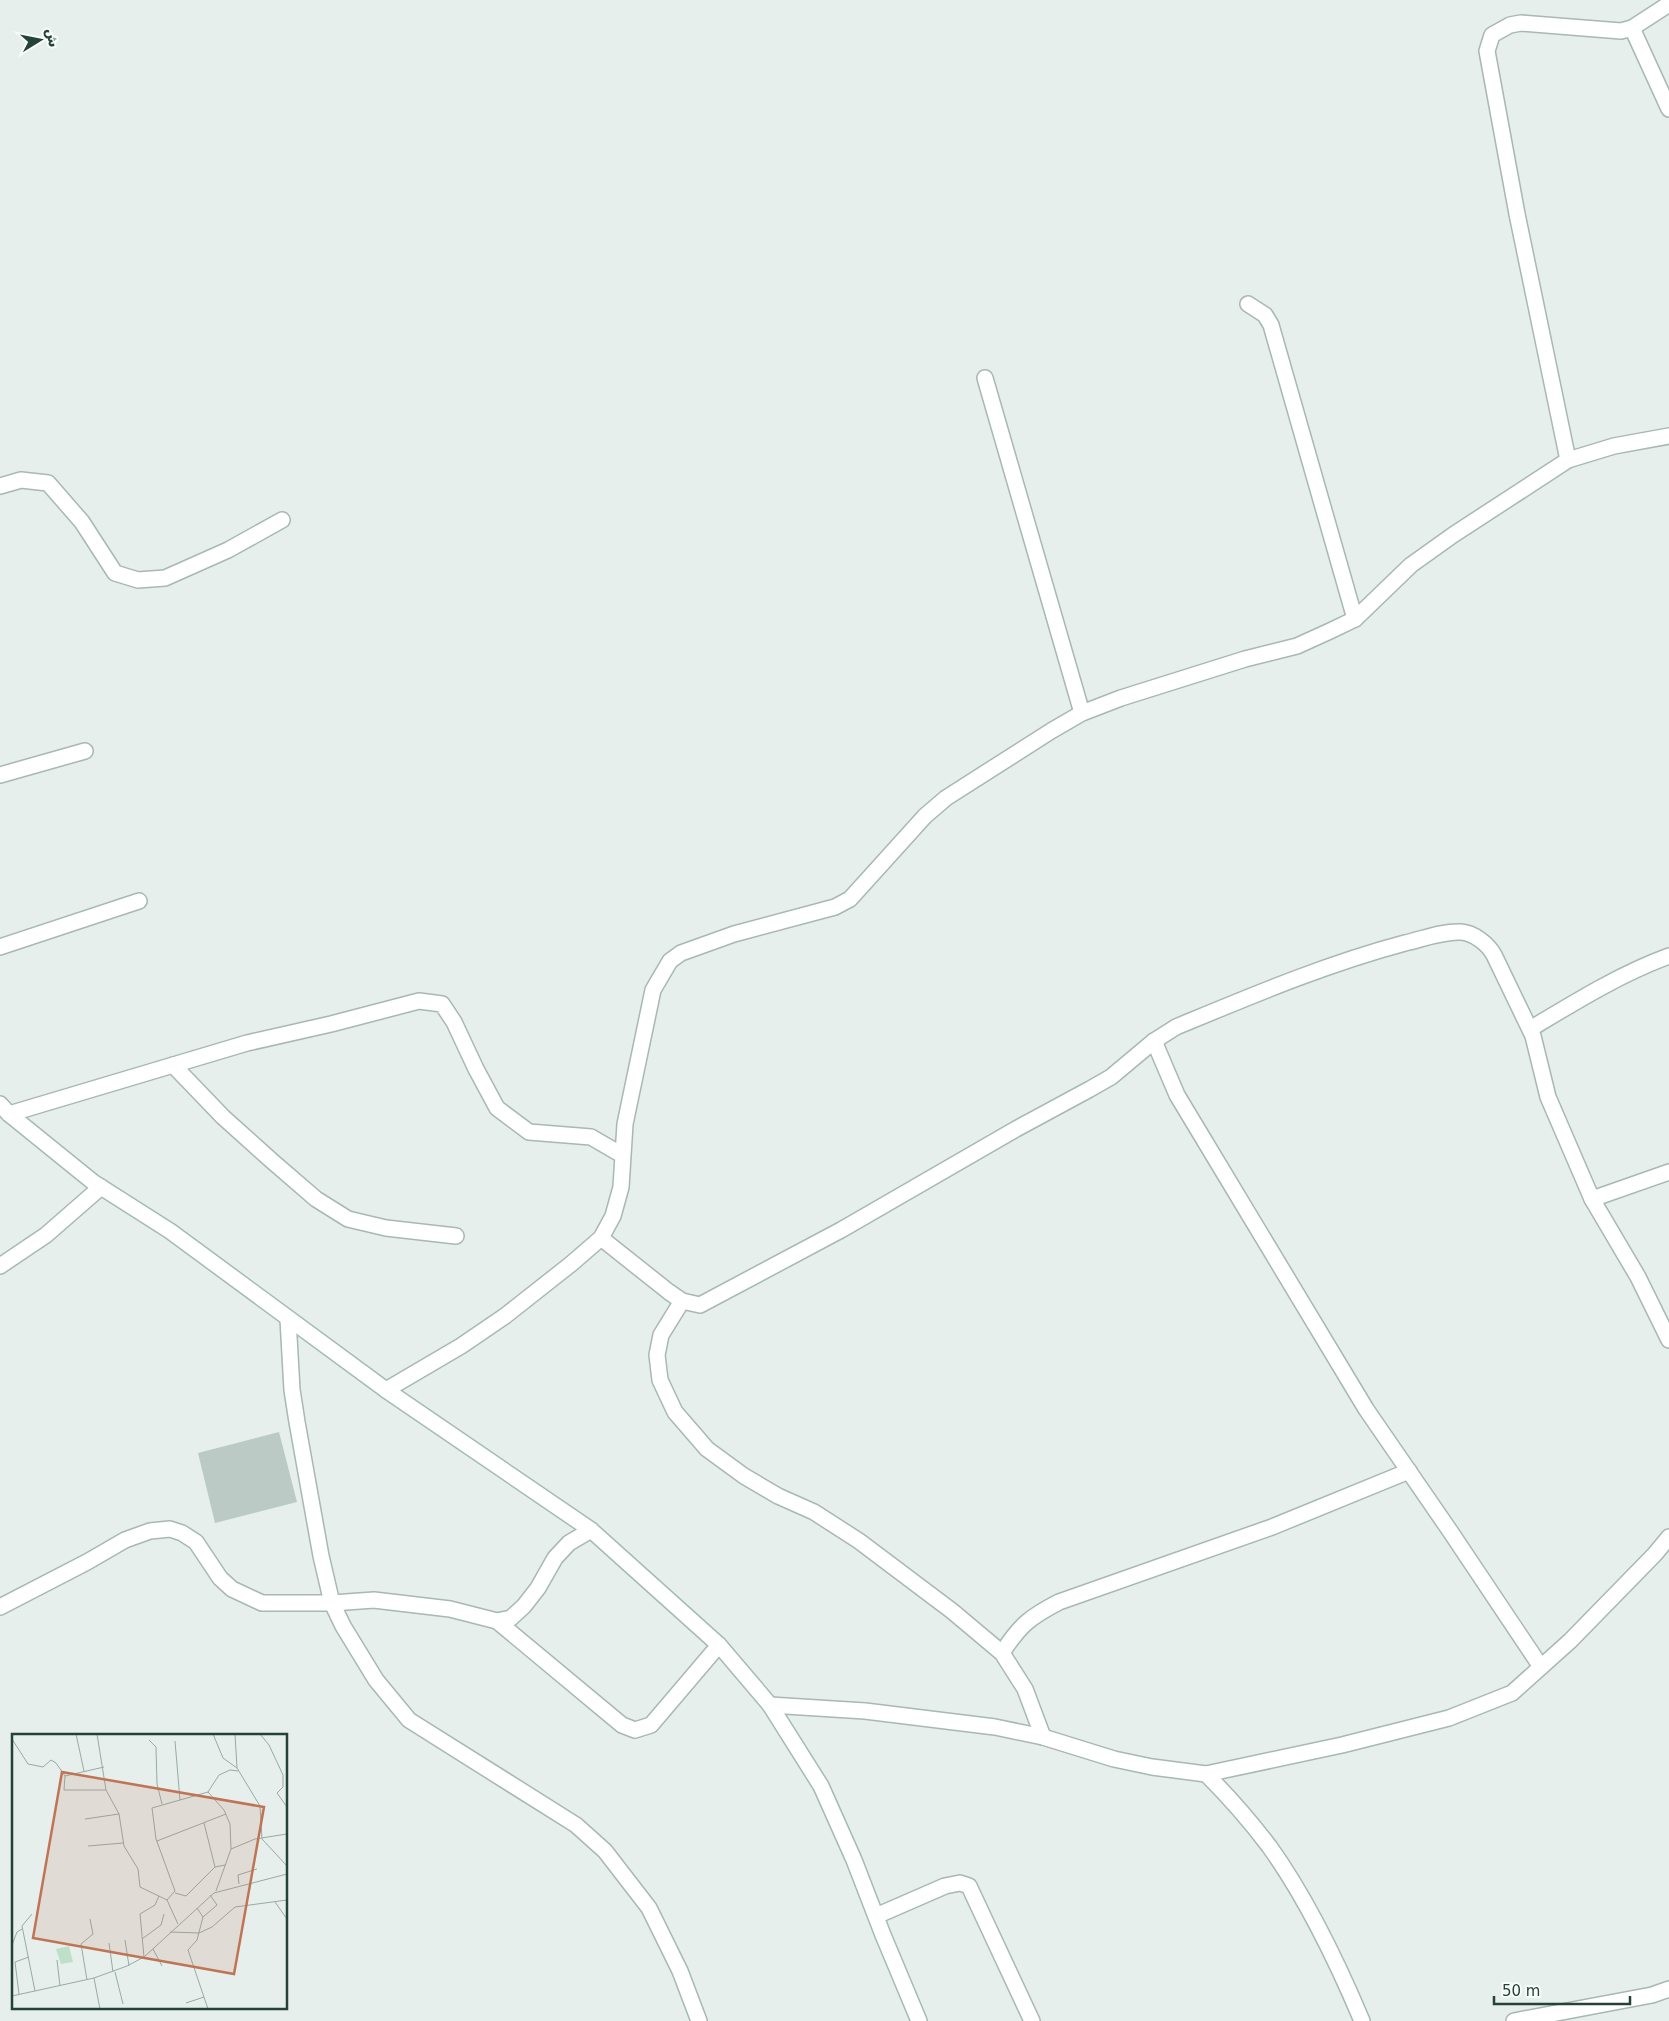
<svg xmlns="http://www.w3.org/2000/svg" width="1669" height="2021" viewBox="0 0 1669 2021" font-family="'DejaVu Sans',Cairo,sans-serif">
<style>
.building{fill:#bbcac4}
.lines{fill:none;stroke-linecap:round;stroke-linejoin:round}
.minor-casing{stroke:#a8b8b2;stroke-width:18}
.secondary-casing{stroke:#a4bbb3;stroke-width:18}
.minor{stroke:#fff;stroke-width:15}
.secondary{stroke:#fff;stroke-width:15}
.inset-road{fill:none;stroke:#98aaa4;stroke-width:1}
.view{fill:#c07456;fill-opacity:0.15;stroke:#c07456;stroke-width:2.5}
.inset-edge{fill:none;stroke:#24423a;stroke-width:2.5}
</style>
<rect width="100%" height="100%" fill="#e6efeb"/>
<path class="building" d="M279,1432L297,1502L215,1523L198,1453Z"/>
<g class="lines">
<g class="minor-casing">
<g id="minor">
<path d="M1632,28L1669,109"/>
<path d="M1248,304L1265,315L1271,325L1355,619"/>
<path d="M985,378L1082,713"/>
<path d="M1568,460L1517,214L1487,51L1492,35L1510,25L1521,23L1621,31L1632,28L1669,4"/>
<path d="M0,486L21,480L48,483L82,522L115,573L138,580L165,578L228,550L282,520"/>
<path d="M0,775L85,751"/>
<path d="M0,947L139,901"/>
<path d="M1530,1029C1575,1002 1620,974 1669,956"/>
<path d="M1154,1041L1177,1095L1366,1409L1450,1531L1541,1667"/>
<path d="M173,1065L223,1117L272,1161L316,1199L348,1219L386,1228L456,1236"/>
<path d="M9,1114L247,1043L331,1024L419,1001L442,1004L454,1022L476,1069L497,1108L529,1132L591,1137L622,1155"/>
<path d="M1592,1199L1669,1172"/>
<path d="M601,1238L669,1292L682,1301L700,1305L841,1230L1016,1129L1090,1089L1111,1077L1154,1041L1176,1027C1251,996 1326,964 1405,943C1423,939 1442,931 1461,932C1474,933 1488,944 1494,955L1533,1036L1548,1097L1592,1199L1638,1277L1669,1340"/>
<path d="M0,1266L46,1235L101,1187"/>
<path d="M682,1301L661,1335L657,1355L660,1380L675,1412L707,1449L744,1476L778,1496L814,1512L859,1541L952,1611L1002,1653L1025,1689L1043,1737"/>
<path d="M288,1319L292,1390L297,1422L321,1556L332,1603L343,1626L376,1680L409,1720L576,1825L605,1851L649,1908L680,1971L699,2021"/>
<path d="M386,1390L461,1346L505,1316L571,1264L601,1238L613,1216L621,1187L625,1124L653,990L670,961L681,953L734,934L835,907L850,899L925,816L946,798L1051,731L1082,713L1121,698L1245,659L1297,646L1330,631L1355,619L1411,565L1453,535L1568,460L1614,446L1669,436"/>
<path d="M0,1607L87,1562L125,1540L150,1531L170,1529L182,1533L196,1542L220,1578L232,1589L262,1603H332L374,1600L450,1609L497,1621L511,1618L524,1606L538,1588L555,1558L569,1543L591,1530"/>
<path d="M497,1621L622,1725L635,1730L651,1725L719,1645"/>
<path d="M1002,1653C1020,1625 1030,1617 1059,1602L1272,1527L1409,1471"/>
<path d="M770,1705L865,1711L995,1727L1043,1737L1114,1759L1152,1767L1206,1774L1342,1745L1449,1718L1512,1693L1570,1641L1655,1554L1669,1537"/>
<path d="M1206,1774C1229,1797 1250,1821 1269,1846C1305,1896 1338,1964 1362,2021"/>
<path d="M876,1916L945,1886L960,1883L969,1886L1032,2021"/>
<path d="M1514,2021L1652,1995L1669,1989"/>
</g>
</g>
<g class="secondary-casing">
<path id="secondary" d="M0,1104L9,1114L93,1182L170,1231L386,1390L591,1530L719,1645L770,1705L821,1786L854,1860L883,1935L919,2021"/>
</g>
<use href="#minor" class="minor"/>
<use href="#secondary" class="secondary"/>
</g>
<g transform="translate(12 1734)">
<rect width="275" height="275" fill="#e6efeb"/>
<path d="M57,212L61,228L49,230L44,215Z" fill="#bfe0c8"/>
<path class="inset-road" d="M64,0L72,37M85,0L94,56L107,80L112,112L126,135L128,153L155,166L166,190M201,0L211,24L225,34M223,0L225,34L248,72L250,105L275,132M248,0L257,11L271,41V53L265,59L275,73M0,5L16,30L31,33L39,26L44,29L53,42L52,56H94M137,6L144,13L145,50L150,70M163,7L168,66M53,42L92,33M196,58L207,41L218,36L226,37M73,85L107,80M192,89L203,133M145,107L214,80M76,112L111,109M219,115L243,105L275,100M227,150L226,141L245,135M163,159L174,162L203,133L213,131M155,166L163,157L144,105L140,74L196,58L212,76L218,90L219,115L204,157M263,168L275,185M185,174L191,183L185,206L176,216L196,275M20,180L10,192L23,257M191,183L205,171L198,161M158,198L187,199L200,193L223,173L275,166M130,205L149,191L152,180M113,206L117,232M97,209L101,238M0,211L5,198L10,195M141,215L150,232M132,223L128,180L143,171L147,162M45,226L48,252M103,238L111,270M82,244L88,275M75,246L69,210L81,200L78,185M7,260L3,228L17,223M0,262L82,244L115,232L132,223L202,159L275,140M174,269L192,263"/>
<path class="view" d="M50,38L252,73L222,240L21,204Z"/>
<rect width="275" height="275" class="inset-edge"/>
</g>
<g transform="translate(40 40) rotate(80)" stroke="#f7fbf9" stroke-width="4" paint-order="stroke">
<path d="M0-4L9 19L0 12L-9 19Z" fill="#24423a"/>
<text y="-8" font-size="14" font-weight="bold" text-anchor="middle" fill="#24423a">ش</text>
</g>
<path d="M1494 1996v8h136v-8" fill="none" stroke="#24423a" stroke-width="2.5"/>
<text x="1502" y="1996" font-size="15" fill="#24423a" stroke="#f7fbf9" stroke-width="4" paint-order="stroke">50 m</text>
</svg>
